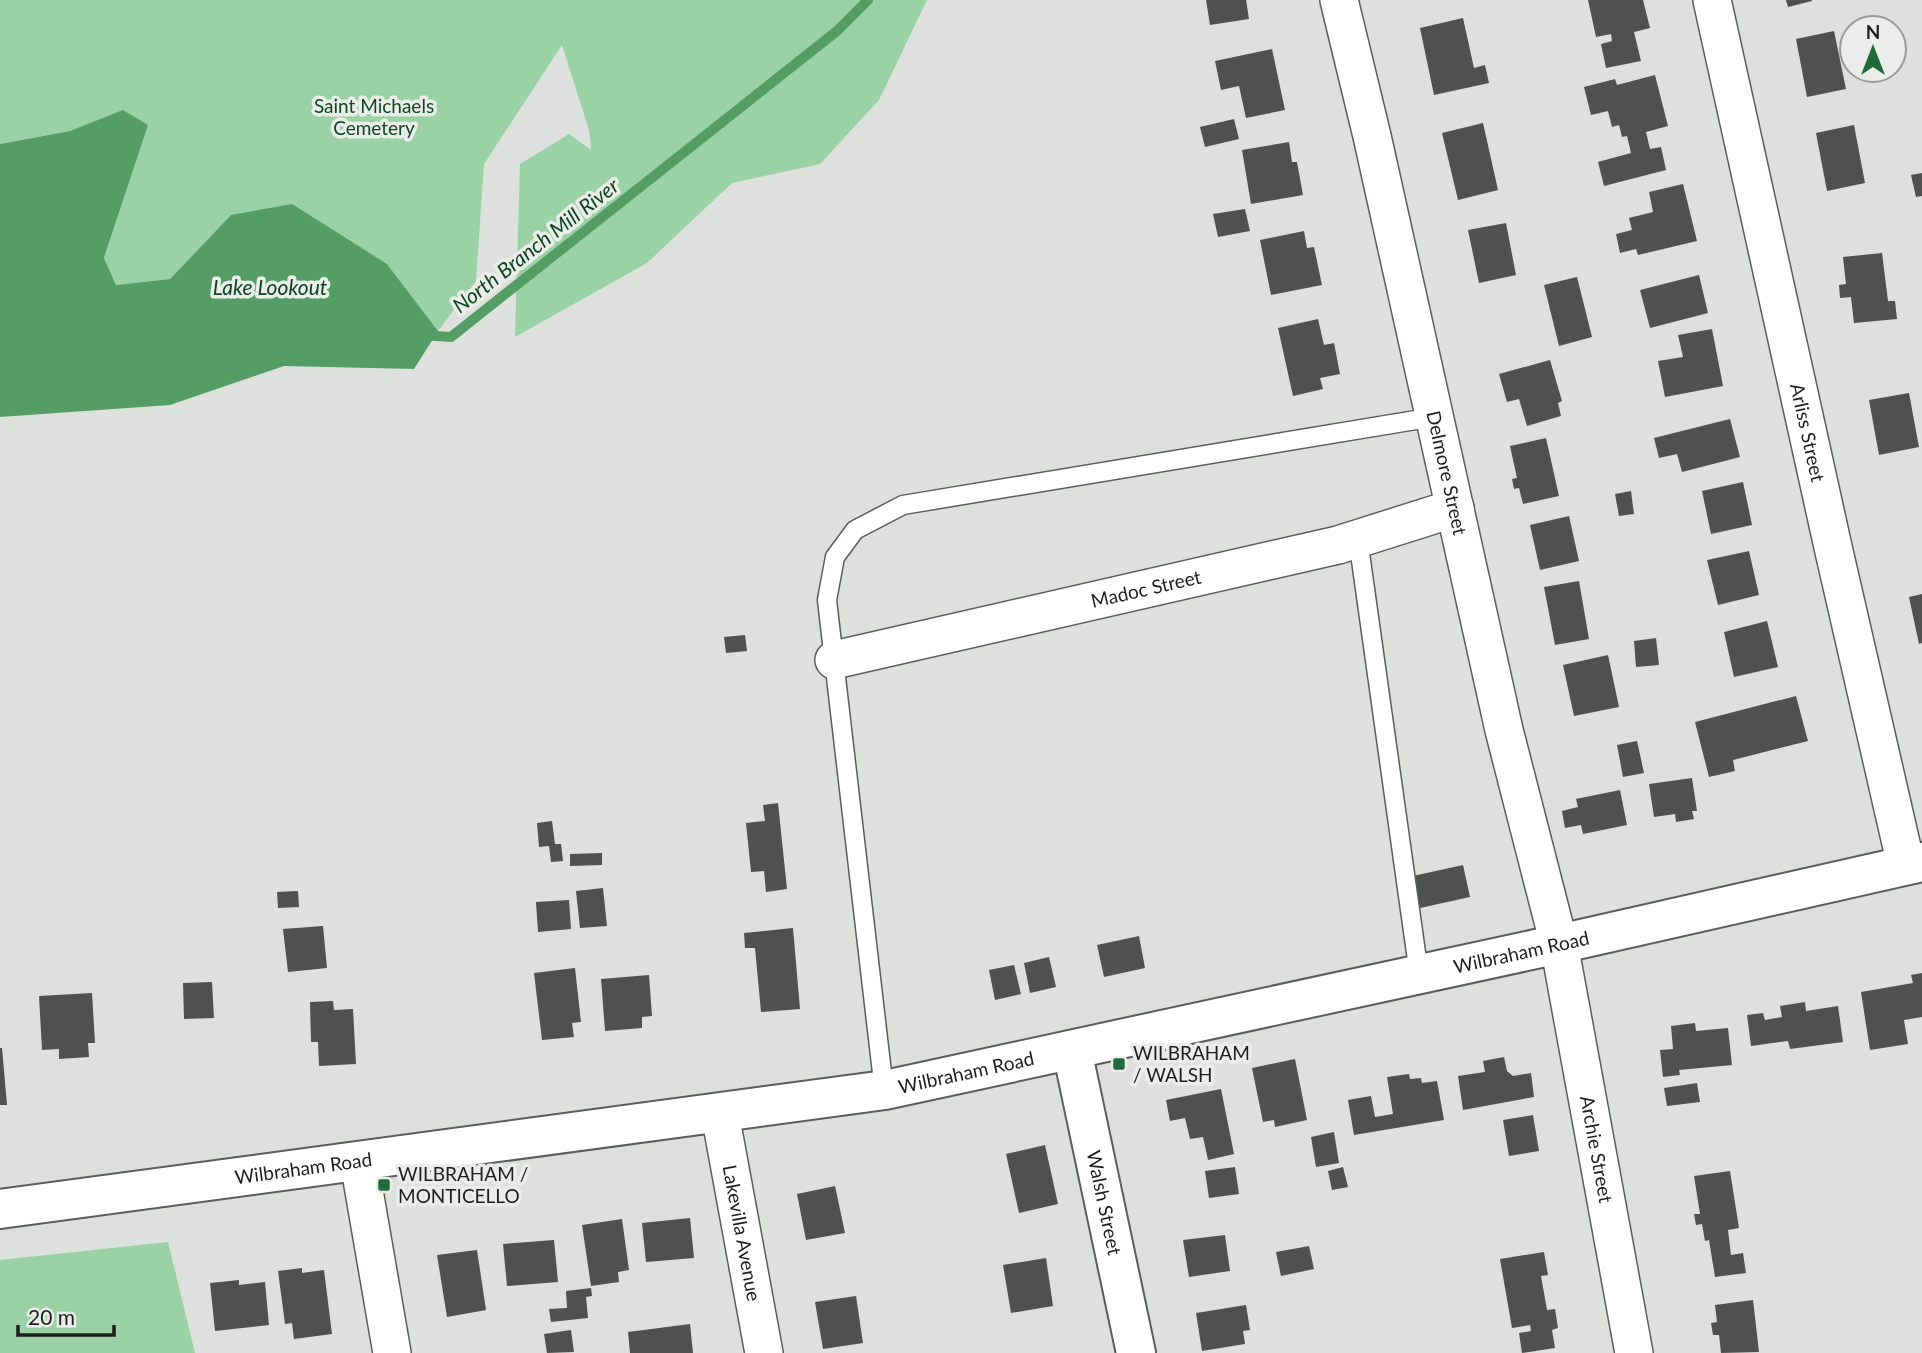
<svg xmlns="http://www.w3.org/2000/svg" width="1922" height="1353" viewBox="0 0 1922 1353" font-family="Lato,sans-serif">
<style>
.green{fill:#9ad2a5}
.water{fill:#549e66}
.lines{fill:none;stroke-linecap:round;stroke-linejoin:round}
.stream{stroke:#549e66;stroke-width:10}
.building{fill:#4e514e}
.service-casing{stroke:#5a5d5b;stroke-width:21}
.minor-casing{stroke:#5a5d5b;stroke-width:40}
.tertiary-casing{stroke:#5a5d5b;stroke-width:42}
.secondary-casing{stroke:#5a5d5b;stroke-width:42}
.service{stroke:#fff;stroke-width:18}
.minor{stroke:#fff;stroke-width:37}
.tertiary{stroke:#fff;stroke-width:38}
.secondary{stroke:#fff;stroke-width:38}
.poi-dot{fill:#226b38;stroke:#eaedea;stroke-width:2.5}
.labels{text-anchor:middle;stroke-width:7;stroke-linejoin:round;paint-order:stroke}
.park-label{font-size:19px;fill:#0e4721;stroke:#eaedea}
.street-label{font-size:19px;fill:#1d1e1d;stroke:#eaedea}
.poi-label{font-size:19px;fill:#1d1e1d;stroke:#eaedea;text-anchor:start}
.water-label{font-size:21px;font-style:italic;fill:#0c451f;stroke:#eaedea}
</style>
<rect width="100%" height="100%" fill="#dde0dd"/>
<g class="green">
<path d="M0,0H927L879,100L820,164L732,183L647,263L515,337L520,164L569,134L591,150L589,130L562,45L484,164L476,281L438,331L387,264L231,215L170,279L116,285L104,259L148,125L123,111L70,131L0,144Z"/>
<path d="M168,1242L195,1353H0V1260Z"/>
</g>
<path class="water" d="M123,110L148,125L104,258L116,285L170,279L231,215L292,204L387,264L438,331L414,369L284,366L170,405L0,417V144L70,131Z"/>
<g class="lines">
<path class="stream" d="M421,335L451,337L837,31L868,0"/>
</g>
<g class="building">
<path d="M1206,0H1246L1249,19L1210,25Z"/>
<path d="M1588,0H1643L1650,28L1634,32L1641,61L1606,68L1601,44L1612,41L1611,34L1596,37Z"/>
<path d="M1786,0H1812V1L1788,7Z"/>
<path d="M1463,18L1474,68L1485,65L1489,83L1434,95L1420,28Z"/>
<path d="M1834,31L1846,89L1807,97L1796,39Z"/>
<path d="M1272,49L1285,110L1246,118L1239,86L1221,90L1215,61Z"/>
<path d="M1655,75L1668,126L1646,132L1650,149L1661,147L1666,170L1604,186L1598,162L1631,153L1627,136L1622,137L1619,125L1612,127L1608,111L1591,115L1584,87L1615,79L1617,85Z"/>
<path d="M1234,119L1239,139L1205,147L1200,127Z"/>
<path d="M1483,123L1498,190L1458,200L1442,133Z"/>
<path d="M1854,125L1865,183L1827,191L1816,133Z"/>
<path d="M1289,142L1292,162H1297L1303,195L1251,204L1242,150Z"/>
<path d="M1922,173V196L1916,197L1911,175Z"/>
<path d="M1683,184L1697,241L1638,255L1636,249L1620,253L1616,234L1632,230L1629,218L1653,212L1649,192Z"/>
<path d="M1245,209L1250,231L1218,237L1213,214Z"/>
<path d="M1506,223L1516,275L1479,283L1468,230Z"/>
<path d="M1304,231L1307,248L1314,247L1322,285L1271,295L1260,240Z"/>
<path d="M1882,253L1888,301H1895L1897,319L1854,323L1851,297L1840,298L1839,285L1846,284L1843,257Z"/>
<path d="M1699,275L1708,313L1650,328L1640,290Z"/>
<path d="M1577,277L1592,337L1559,346L1544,285Z"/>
<path d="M1318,319L1324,345L1334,343L1340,374L1320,378L1323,389L1293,396L1278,328Z"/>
<path d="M1712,329L1723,386L1665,397L1658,361L1683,357L1678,335Z"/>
<path d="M1550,360L1562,401L1558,403L1561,416L1527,426L1519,399L1507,402L1499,374Z"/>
<path d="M1909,393L1919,447L1879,455L1869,400Z"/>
<path d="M1730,419L1740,457L1682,472L1677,454L1659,458L1654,438Z"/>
<path d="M1546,438L1559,496L1523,504L1519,488L1514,489L1512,479L1517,478L1510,446Z"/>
<path d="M1743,482L1752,525L1711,534L1702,491Z"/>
<path d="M1631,491L1634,514L1619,516L1615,494Z"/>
<path d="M1569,516L1579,561L1540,570L1530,525Z"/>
<path d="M1749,551L1759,595L1718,605L1707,560Z"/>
<path d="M1579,581L1589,639L1555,645L1544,587Z"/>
<path d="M1922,594V643L1919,644L1909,597Z"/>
<path d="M1767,621L1778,667L1734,677L1724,632Z"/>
<path d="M745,635L747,651L726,653L724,637Z"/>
<path d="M1656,638L1659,665L1636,667L1634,641Z"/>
<path d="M1608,655L1619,707L1574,716L1563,665Z"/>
<path d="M1796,696L1808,741L1733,760L1735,771L1709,777L1695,722Z"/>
<path d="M1637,741L1644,773L1623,777L1617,745Z"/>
<path d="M1692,778L1697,811H1692L1694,819L1676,822L1675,814L1654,817L1649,784Z"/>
<path d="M1620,790L1627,825L1583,834L1581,825L1565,828L1562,811L1578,807L1576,799Z"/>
<path d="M778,803L787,889L766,892L764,871L751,872L746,823L765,821L763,805Z"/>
<path d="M552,821L555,844H561L563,861L551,862L549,846L539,847L537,823Z"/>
<path d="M602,853V865L570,866V854Z"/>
<path d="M1463,865L1470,897L1420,908L1413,876Z"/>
<path d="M603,888L607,926L580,928L576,891Z"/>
<path d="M298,891L299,907L278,908L277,892Z"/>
<path d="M569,900L571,929L538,932L536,902Z"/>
<path d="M323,926L327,968L288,972L283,929Z"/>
<path d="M793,928L800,1009L761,1012L755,948H745L744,933Z"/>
<path d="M1139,936L1145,968L1104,977L1097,945Z"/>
<path d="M1049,957L1056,987L1030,993L1024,963Z"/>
<path d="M1014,965L1021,994L995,1000L989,970Z"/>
<path d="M575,968L581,1022L572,1023L574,1037L542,1040L534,973Z"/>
<path d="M1922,973V1017L1904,1020L1908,1044L1870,1050L1861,992L1913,983L1911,975Z"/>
<path d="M649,975L652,1016L642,1017V1028L605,1031L601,979Z"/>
<path d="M212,982L214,1018L184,1019L183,983Z"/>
<path d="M92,993L95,1043H88L89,1057L59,1059V1049L42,1050L39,996Z"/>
<path d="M333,1001L334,1010L353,1009L356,1064L319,1066L318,1042H311L310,1002Z"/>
<path d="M1805,1002L1806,1011L1838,1006L1843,1042L1790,1049L1788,1041L1751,1046L1747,1015L1763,1013L1765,1020L1782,1017L1780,1006Z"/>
<path d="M1695,1023L1696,1031L1728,1028L1732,1065L1679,1070L1680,1075L1663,1077L1660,1050L1673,1049L1671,1026Z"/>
<path d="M0,1048H2L7,1105H0Z"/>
<path d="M1504,1057L1507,1071L1513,1076L1531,1073L1534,1097L1463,1110L1458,1076L1485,1072L1483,1061Z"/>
<path d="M1295,1059L1307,1120L1275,1127L1274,1120L1263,1122L1252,1068Z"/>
<path d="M1409,1074L1410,1079L1421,1078L1422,1083L1437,1081L1444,1120L1354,1135L1348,1100L1371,1096L1375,1117L1393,1114L1387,1077Z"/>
<path d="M1697,1083L1700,1102L1667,1106L1664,1088Z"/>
<path d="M1221,1089L1234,1154L1208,1160L1203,1137L1190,1139L1185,1118L1170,1121L1166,1100Z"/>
<path d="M1533,1115L1539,1151L1509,1156L1503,1120Z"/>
<path d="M1334,1132L1339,1163L1316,1167L1311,1137Z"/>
<path d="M1045,1145L1058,1204L1019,1213L1006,1154Z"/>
<path d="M1235,1167L1239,1194L1209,1198L1205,1171Z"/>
<path d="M1343,1167L1348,1187L1332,1190L1328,1171Z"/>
<path d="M1730,1171L1739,1228L1728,1230L1731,1255L1743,1253L1746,1273L1715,1277L1709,1240L1705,1241L1702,1224L1696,1225L1694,1214H1700L1694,1176Z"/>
<path d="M835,1186L845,1233L806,1240L797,1194Z"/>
<path d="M690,1218L694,1258L646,1262L642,1223Z"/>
<path d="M622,1219L629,1270L618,1272L619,1282L591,1286L582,1225Z"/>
<path d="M1225,1235L1230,1271L1189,1277L1183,1240Z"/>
<path d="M554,1240L558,1282L507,1286L503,1244Z"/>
<path d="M1309,1246L1314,1269L1281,1276L1276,1252Z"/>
<path d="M477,1250L486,1310L447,1317L437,1255Z"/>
<path d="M1544,1252L1548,1275L1541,1276L1547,1310L1555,1309L1558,1328L1552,1330L1555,1348L1522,1353L1519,1333L1531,1331L1530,1325L1512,1328L1500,1259Z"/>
<path d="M1046,1258L1053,1306L1011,1313L1003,1265Z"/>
<path d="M302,1268V1273L324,1270L332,1334L294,1339L292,1323L285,1324L278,1271Z"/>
<path d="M239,1280V1285L265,1282L269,1325L215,1331L210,1283Z"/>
<path d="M591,1288L592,1296L586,1297L588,1318L551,1322L549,1309L567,1308L566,1291Z"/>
<path d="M856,1296L863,1343L823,1349L815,1302Z"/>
<path d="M1753,1300L1759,1352L1721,1353L1719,1335H1713L1711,1323L1717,1322L1715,1305Z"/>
<path d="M1246,1305L1250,1330L1243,1331L1245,1344L1202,1351L1196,1313Z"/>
<path d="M690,1324L693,1353H630L628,1332Z"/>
<path d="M571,1330L574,1352L547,1353L544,1334Z"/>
</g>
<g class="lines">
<g class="service-casing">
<g id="service">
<path d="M1358,539L1419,974"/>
<path d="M884,1090L827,600L835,557L855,530L903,505L1434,417"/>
</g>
</g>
<g class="minor-casing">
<g id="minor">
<path id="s1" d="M1339,0L1372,136L1504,730L1559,944L1634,1353"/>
<path id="s2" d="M1712,0L1833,547L1906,865"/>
<path id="s3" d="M834,660L1338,545L1455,508"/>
<path id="s4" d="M720,1114L764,1353"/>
<path d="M359,1162L392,1353"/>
</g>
</g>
<g class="tertiary-casing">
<g id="tertiary">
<path id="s5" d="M1072,1050L1136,1353"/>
</g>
</g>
<g class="secondary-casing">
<g id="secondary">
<path id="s6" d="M0,1209L885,1090L1559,944L1922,862"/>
</g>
</g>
<use href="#service" class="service"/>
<use href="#minor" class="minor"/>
<use href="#tertiary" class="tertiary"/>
<use href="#secondary" class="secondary"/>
</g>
<g class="poi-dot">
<rect x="1112" y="1057" width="14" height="14" rx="3.5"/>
<rect x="377" y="1178" width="14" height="14" rx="3.5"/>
</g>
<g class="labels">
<g class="park-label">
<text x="374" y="113">Saint Michaels<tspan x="374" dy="22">Cemetery</tspan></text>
</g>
<g class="street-label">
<text dy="7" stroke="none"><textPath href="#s2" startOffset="443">Arliss Street</textPath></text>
<text dy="7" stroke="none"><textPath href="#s1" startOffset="485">Delmore Street</textPath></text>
<text dy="7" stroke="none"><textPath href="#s3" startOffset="320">Madoc Street</textPath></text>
<text dy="7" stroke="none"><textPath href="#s6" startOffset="1544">Wilbraham Road</textPath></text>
<text dy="7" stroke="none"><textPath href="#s6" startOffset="976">Wilbraham Road</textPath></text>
<text dy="7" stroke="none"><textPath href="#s1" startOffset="1178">Archie Street</textPath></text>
<text dy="7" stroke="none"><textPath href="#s6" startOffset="306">Wilbraham Road</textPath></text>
<text dy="7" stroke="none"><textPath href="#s5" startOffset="156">Walsh Street</textPath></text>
<text dy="7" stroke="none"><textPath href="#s4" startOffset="121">Lakevilla Avenue</textPath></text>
</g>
<g class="poi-label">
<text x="1133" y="1060">WILBRAHAM<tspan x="1133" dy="22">/ WALSH</tspan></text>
<text x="398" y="1181">WILBRAHAM /<tspan x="398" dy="22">MONTICELLO</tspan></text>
</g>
<g class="water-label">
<text transform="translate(536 246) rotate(-38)" y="7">North Branch Mill River</text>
<text x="270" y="295">Lake Lookout</text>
</g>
</g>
<g transform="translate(1873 49)"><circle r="33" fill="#eaedea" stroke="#989a98" stroke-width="2"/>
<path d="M0-5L12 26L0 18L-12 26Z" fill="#226b38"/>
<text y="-10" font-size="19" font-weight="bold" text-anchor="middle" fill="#1d1e1d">N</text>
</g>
<path d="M18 1325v10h96v-10" fill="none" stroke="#1d1e1d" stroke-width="3.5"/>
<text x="28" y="1325" font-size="21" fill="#1d1e1d" stroke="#eaedea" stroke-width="5" paint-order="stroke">20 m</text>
</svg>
